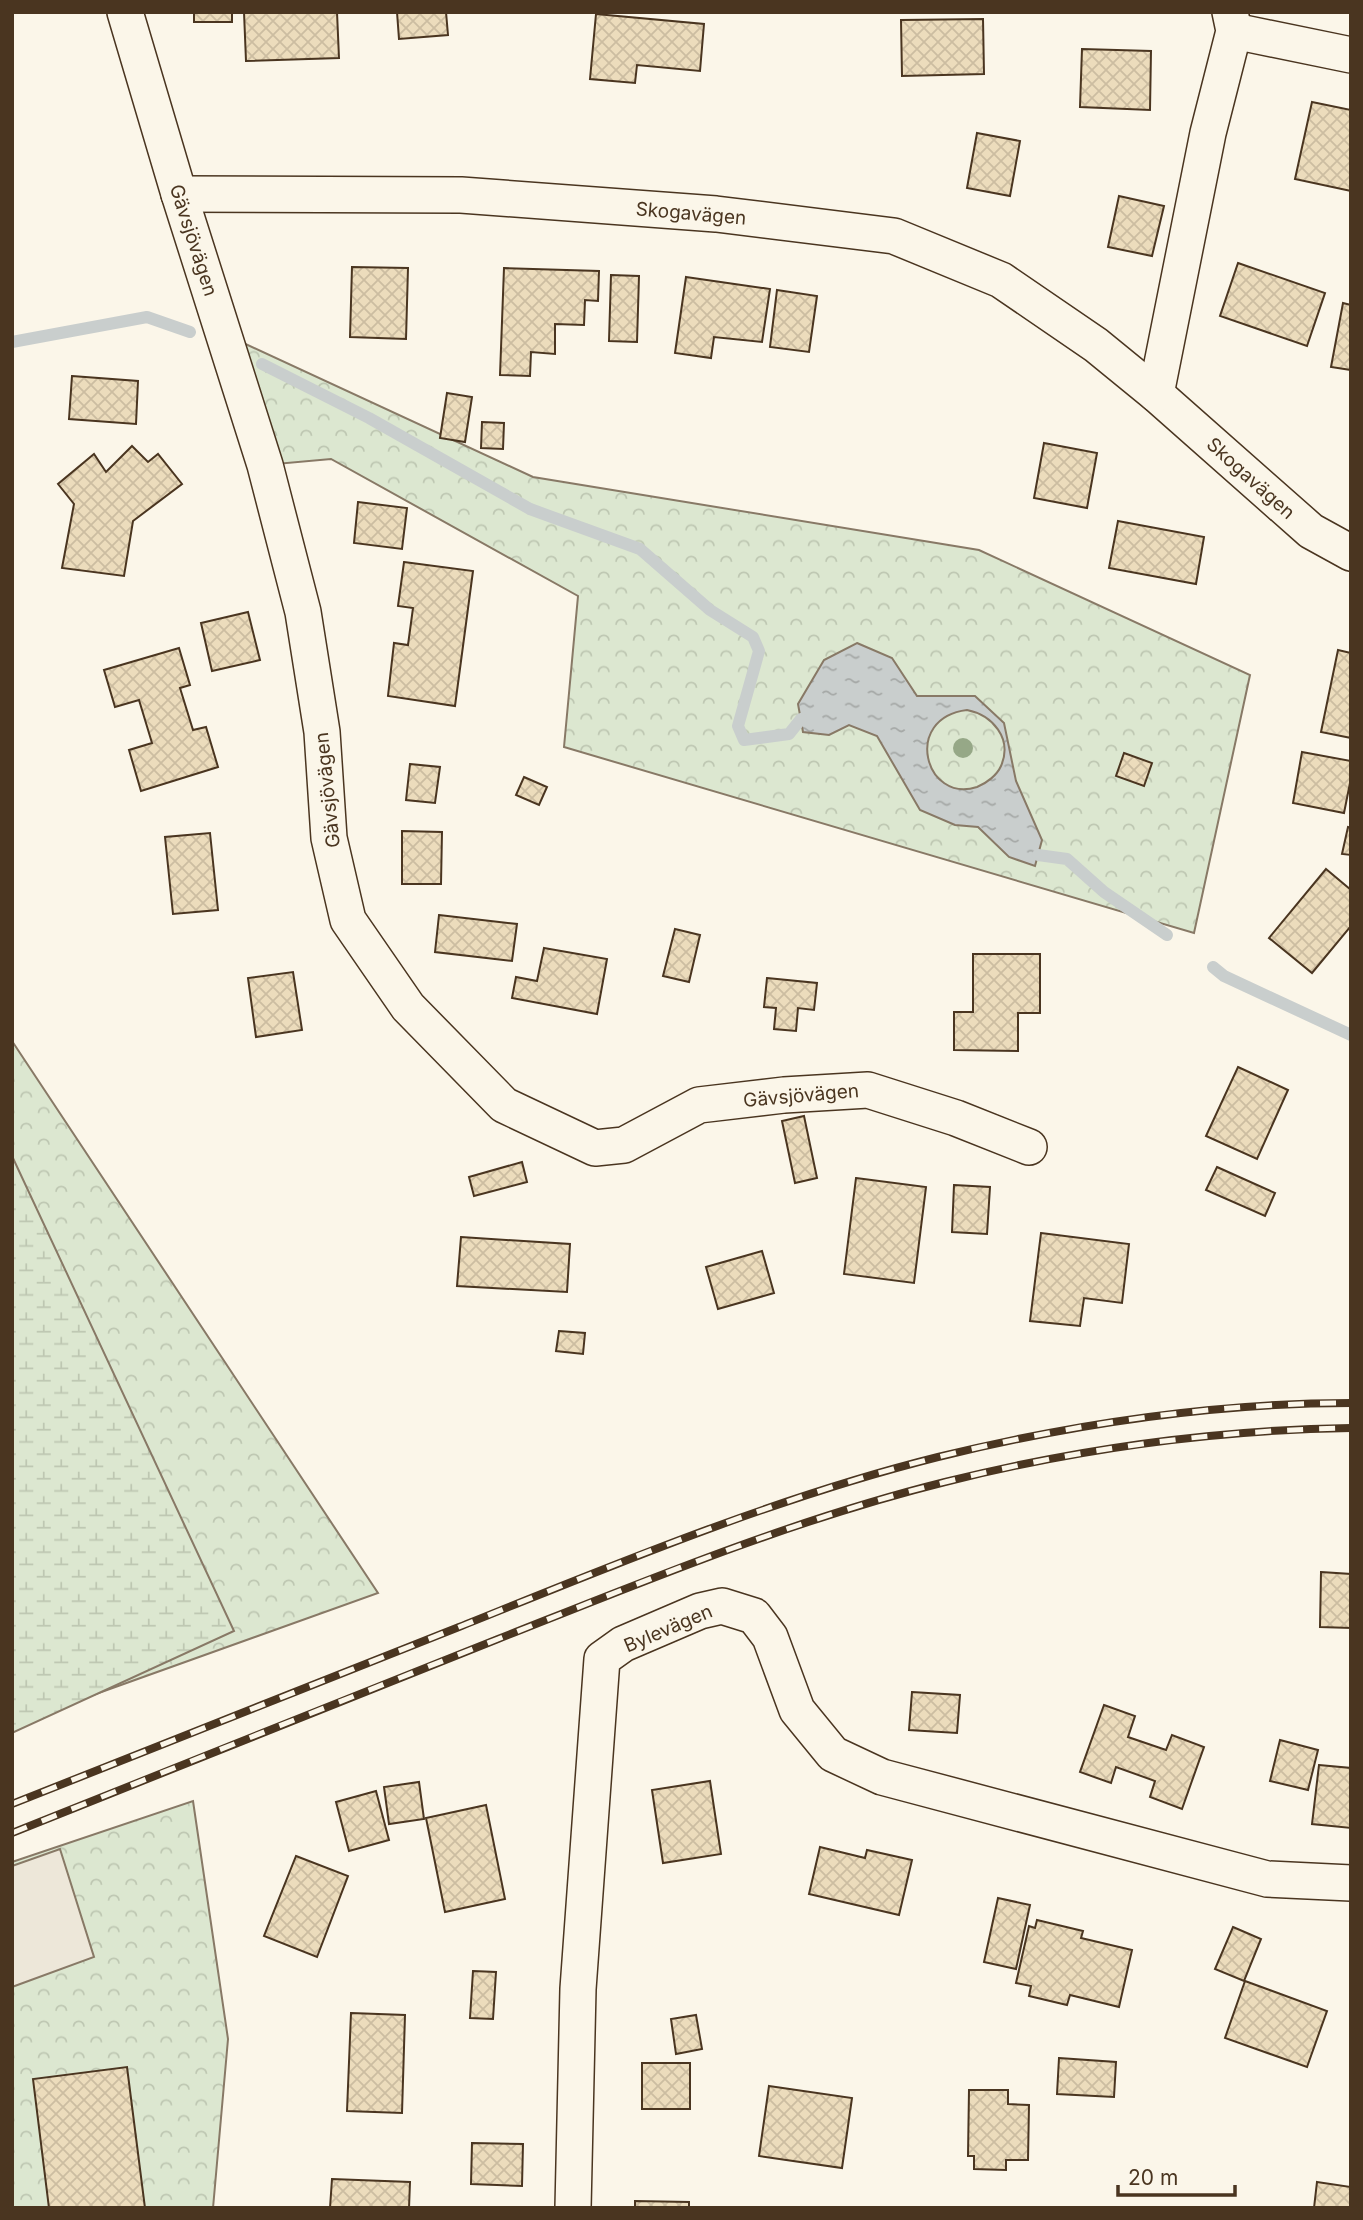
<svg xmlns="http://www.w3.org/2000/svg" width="1363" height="2220" viewBox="0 0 1363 2220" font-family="Inter,sans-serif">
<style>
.forest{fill:url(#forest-crowns);stroke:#887966;stroke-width:2}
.wetland{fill:url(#wetland-marsh);stroke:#887966;stroke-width:2}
.parking{fill:#ede7d9;stroke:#887966;stroke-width:2}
.water{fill:url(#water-ripples);stroke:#887966;stroke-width:2;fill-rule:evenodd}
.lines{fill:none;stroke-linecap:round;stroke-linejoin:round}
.stream{stroke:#c9cecd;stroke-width:12}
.building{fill:url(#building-cross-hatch);stroke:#4a3520;stroke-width:2}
.minor-casing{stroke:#4a3520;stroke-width:38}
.minor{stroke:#fbf6e9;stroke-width:35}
.rail-casing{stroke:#4a3520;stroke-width:8}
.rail{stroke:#fbf6e9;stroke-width:5;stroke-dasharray:16;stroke-linecap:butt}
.tree{fill:#96a887}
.labels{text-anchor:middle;stroke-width:5;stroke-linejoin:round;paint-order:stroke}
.street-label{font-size:19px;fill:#4a3520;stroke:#fbf6e9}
</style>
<defs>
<pattern id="forest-crowns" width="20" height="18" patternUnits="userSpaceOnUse" patternTransform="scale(1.75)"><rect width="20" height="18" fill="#dce7d0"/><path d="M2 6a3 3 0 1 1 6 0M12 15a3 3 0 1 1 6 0" fill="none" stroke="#bec7b2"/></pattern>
<pattern id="wetland-marsh" width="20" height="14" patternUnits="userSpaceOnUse" patternTransform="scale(1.75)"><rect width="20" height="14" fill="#dce7d0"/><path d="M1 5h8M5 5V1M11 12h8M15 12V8" fill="none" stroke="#bec7b2"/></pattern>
<pattern id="water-ripples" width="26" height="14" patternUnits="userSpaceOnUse" patternTransform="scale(1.75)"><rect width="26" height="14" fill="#c9cecd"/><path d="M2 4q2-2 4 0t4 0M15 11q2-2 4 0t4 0" fill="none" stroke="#a5a8a6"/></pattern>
<pattern id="building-cross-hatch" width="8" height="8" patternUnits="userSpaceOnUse" patternTransform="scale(1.75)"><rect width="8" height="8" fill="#ecdcbc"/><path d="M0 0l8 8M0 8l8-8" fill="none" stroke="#ccbda1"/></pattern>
</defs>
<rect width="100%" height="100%" fill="#fbf6e9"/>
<g class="forest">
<path d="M224,334L533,477L979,550L1250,675L1194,933L564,747L578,596L331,459L265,465Z"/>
<path d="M12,1041L378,1593L12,1724Z"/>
<path d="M193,1801L228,2039L213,2208H12V1862Z"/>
</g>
<path class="wetland" d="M12,1156L234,1631L12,1733Z"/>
<path class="parking" d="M60,1849L94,1957L12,1987V1866Z"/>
<path class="water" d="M857,643L892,658L917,696H975L1004,723L1016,781L1042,840L1035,866L1009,857L978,827L955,825L920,810L877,736L849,725L829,735L803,732L798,704L824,660ZM967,710C992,715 1013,738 1001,766C997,775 987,783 977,787C925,804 902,718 967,710Z"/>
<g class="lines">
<g class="stream">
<path d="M12,342L147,317L190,332"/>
<path d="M262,364L369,418L530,509L640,549L710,610L753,637L759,651L738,726L744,740L789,734L801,719"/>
<path d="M1038,855L1067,859L1104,892L1167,935"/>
<path d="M1213,967L1224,976L1351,1035"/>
</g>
</g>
<g class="building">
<rect x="194" y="12" width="38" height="10"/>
<path d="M244,12H337L339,58L246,61Z"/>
<path d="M397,12H446L448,35L399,39Z"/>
<path d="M596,14L704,24L700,71L637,65L635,83L590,79Z"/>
<path d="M983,19L984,74L902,76L901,20Z"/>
<path d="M1082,49L1151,51L1150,110L1080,107Z"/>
<path d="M1312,102L1351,110V191L1295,179Z"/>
<path d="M977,133L1020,141L1010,196L967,188Z"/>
<path d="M1119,196L1164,206L1152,256L1108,247Z"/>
<path d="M1238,263L1325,293L1307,346L1220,316Z"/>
<path d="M352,267L408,268L406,339L350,337Z"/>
<path d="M504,268L599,271L598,301L585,300L584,325L555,324V354L531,352L530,376L500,375Z"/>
<path d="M611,275L639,276L637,342L609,341Z"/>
<path d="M686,277L770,289L762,342L714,337L711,358L675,353Z"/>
<path d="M777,290L817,296L809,352L770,347Z"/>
<path d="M1343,303L1351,305V370L1331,367Z"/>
<path d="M72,376L138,381L136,424L69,419Z"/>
<path d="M447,393L472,397L465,442L440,438Z"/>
<path d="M482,422L504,423L503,449L481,448Z"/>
<path d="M1044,443L1097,453L1087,508L1034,498Z"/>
<path d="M132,446L148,462L158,454L182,484L133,521L124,576L62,568L74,504L58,484L94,454L106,472Z"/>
<path d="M358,502L407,508L402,549L354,543Z"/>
<path d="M1118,521L1204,537L1196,584L1109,568Z"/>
<path d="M404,562L473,571L455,706L388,696L394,643L408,645L413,608L398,606Z"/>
<path d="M248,612L260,660L212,671L201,623Z"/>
<path d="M179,648L190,685L180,688L193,730L206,727L218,767L141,791L129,750L152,743L139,700L115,707L104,670Z"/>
<path d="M1338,650L1351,653V738L1321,732Z"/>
<path d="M1302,752L1351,761V778L1344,813L1293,803Z"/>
<path d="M1124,753L1152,763L1144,786L1116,776Z"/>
<path d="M410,764L440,767L435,803L406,800Z"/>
<path d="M524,777L547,787L539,805L516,795Z"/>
<path d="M1348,827L1351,828V855L1342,854Z"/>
<path d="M402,831L442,832L441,884H402Z"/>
<path d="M210,833L218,910L173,914L165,837Z"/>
<path d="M1326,869L1351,890V926L1312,973L1269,938Z"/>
<path d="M439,915L517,924L512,961L435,952Z"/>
<path d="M675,929L700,935L689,982L663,976Z"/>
<path d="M544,948L607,959L597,1014L512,998L516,977L537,981Z"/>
<path d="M973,954H1040V1013H1018V1051L954,1050V1012H973Z"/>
<path d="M293,972L302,1030L256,1037L248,978Z"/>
<path d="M767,978L817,983L814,1010L798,1008L796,1031L774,1029L776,1008L764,1007Z"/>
<path d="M1238,1067L1288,1090L1257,1159L1206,1136Z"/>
<path d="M804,1116L817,1178L795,1183L782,1121Z"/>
<path d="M522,1162L527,1182L474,1196L469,1177Z"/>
<path d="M1217,1167L1275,1193L1265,1216L1206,1190Z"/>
<path d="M856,1178L926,1187L914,1283L844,1274Z"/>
<path d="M954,1185L990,1187L987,1234L952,1232Z"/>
<path d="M1041,1233L1129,1244L1122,1303L1084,1298L1080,1326L1030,1321Z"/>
<path d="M461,1237L570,1244L567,1292L457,1286Z"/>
<path d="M762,1251L774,1293L718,1309L706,1267Z"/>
<path d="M559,1331L585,1333L583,1354L556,1351Z"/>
<path d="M1321,1572L1351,1574V1628L1320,1627Z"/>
<path d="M912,1692L960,1695L957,1733L909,1730Z"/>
<path d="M1104,1705L1135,1716L1128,1737L1166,1750L1172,1735L1204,1747L1182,1809L1150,1797L1155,1781L1116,1767L1111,1783L1080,1772Z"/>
<path d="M1280,1740L1318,1750L1308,1790L1270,1781Z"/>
<path d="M1319,1765L1351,1768V1828L1312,1824Z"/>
<path d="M710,1781L721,1854L663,1863L652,1790Z"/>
<path d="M419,1782L424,1819L389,1824L384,1787Z"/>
<path d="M376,1791L389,1840L349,1851L336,1802Z"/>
<path d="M486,1805L505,1899L445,1912L426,1818Z"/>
<path d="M820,1847L865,1858L867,1850L912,1860L899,1915L809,1894Z"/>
<path d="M296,1856L348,1876L317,1957L264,1936Z"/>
<path d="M998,1898L1030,1905L1016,1969L984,1962Z"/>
<path d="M1037,1920L1083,1931L1081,1938L1132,1950L1119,2007L1070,1995L1067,2005L1029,1996L1031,1986L1016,1983L1029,1926L1035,1928Z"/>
<path d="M1233,1927L1261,1939L1244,1981L1215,1969Z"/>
<path d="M473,1971L496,1972L493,2019L470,2018Z"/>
<path d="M1245,1981L1327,2011L1307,2067L1225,2038Z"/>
<path d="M351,2013L405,2015L402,2113L347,2111Z"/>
<path d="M696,2015L702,2049L676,2054L671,2019Z"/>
<path d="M1059,2058L1116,2062L1114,2097L1057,2094Z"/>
<rect x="642" y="2063" width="48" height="46"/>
<path d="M127,2067L145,2208H49L33,2079Z"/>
<path d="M769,2086L852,2098L842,2168L759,2156Z"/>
<path d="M969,2090H1008V2104L1029,2105L1028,2160H1006V2170L974,2169V2156H968Z"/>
<path d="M472,2143L523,2144L522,2186L471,2184Z"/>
<path d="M332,2179L410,2182L409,2208H330Z"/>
<path d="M1317,2182L1351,2187V2208H1314Z"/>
<path d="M635,2201L689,2202V2208H635Z"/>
</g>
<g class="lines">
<g class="minor-casing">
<g id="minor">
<path d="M125,12L179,194L265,465L303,612L322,732L329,838L348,920L408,1007L504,1105L595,1148L624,1145L699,1105L784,1095L868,1090L956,1118L1029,1147"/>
<path d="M1234,31L1351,55"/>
<path d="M179,194L461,195L716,214L894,236L1001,280L1096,345L1156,394L1311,531L1351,553"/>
<path d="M1156,394L1208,133L1234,31L1230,12"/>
<path d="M573,2208L578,1989L602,1659L623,1644L700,1611L722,1606L754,1616L770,1637L797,1710L833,1754L882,1777L1267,1879L1351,1883"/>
</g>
</g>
<use href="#minor" class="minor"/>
<g class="rail-casing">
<g id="rail">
<path d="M12,1804C161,1745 310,1686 459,1627C616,1564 774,1498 938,1457C1073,1424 1212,1403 1351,1403"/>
<path d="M12,1833C174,1768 336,1703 498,1639C645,1581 792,1520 945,1482C1077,1449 1214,1430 1351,1428"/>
</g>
</g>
<use href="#rail" class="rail"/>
</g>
<circle class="tree" cx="963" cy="748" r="10"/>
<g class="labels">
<g class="street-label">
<text transform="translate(691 213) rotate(5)" y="7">Skogavägen</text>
<text transform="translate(194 240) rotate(72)" y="7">Gävsjövägen</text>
<text transform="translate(1251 478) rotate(42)" y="7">Skogavägen</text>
<text transform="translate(327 790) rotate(-96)" y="7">Gävsjövägen</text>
<text transform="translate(801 1095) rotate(-5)" y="7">Gävsjövägen</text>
<text transform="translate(668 1628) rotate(-23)" y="7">Bylevägen</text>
</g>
</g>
<rect width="1363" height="2220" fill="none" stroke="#4a3520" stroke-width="28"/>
<path d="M1118 2185v10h117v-10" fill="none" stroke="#4a3520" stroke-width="3.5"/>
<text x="1128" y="2185" font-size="21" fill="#4a3520" stroke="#fbf6e9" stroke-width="5" paint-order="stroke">20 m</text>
</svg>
